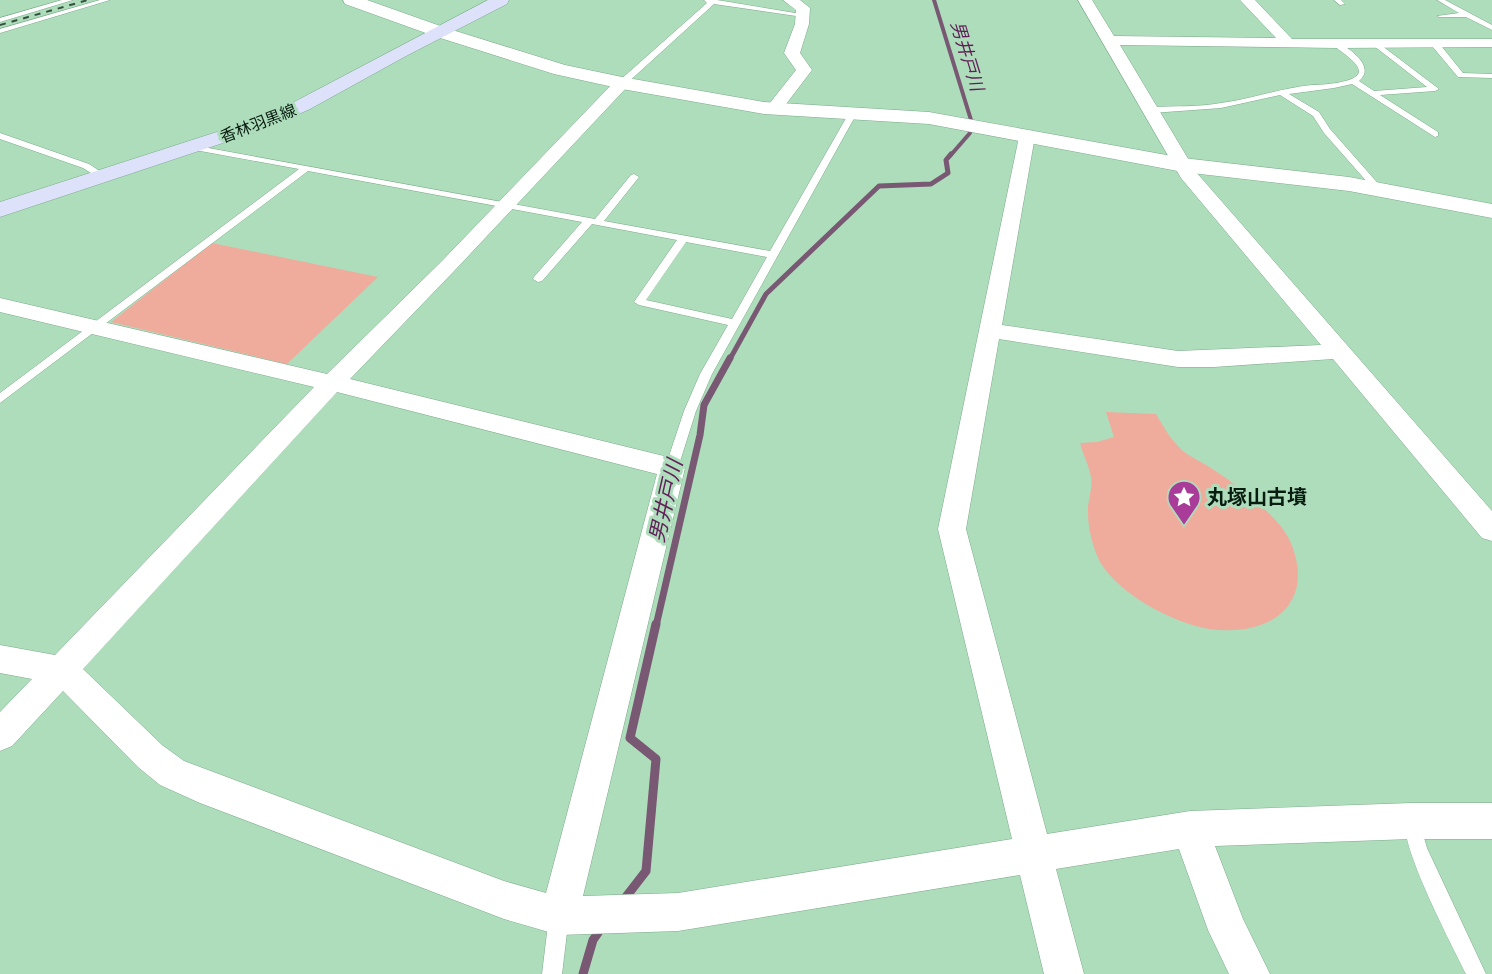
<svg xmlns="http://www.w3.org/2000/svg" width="1492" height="974" viewBox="0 0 1492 974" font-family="'Exo 2','Noto Sans JP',sans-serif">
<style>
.green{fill:#efac9c}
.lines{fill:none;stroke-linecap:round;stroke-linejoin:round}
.stream-far3{stroke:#785873;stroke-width:4}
.stream-far2{stroke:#785873;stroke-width:5}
.stream-far1{stroke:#785873;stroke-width:7}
.stream{stroke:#785873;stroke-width:9}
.service-casing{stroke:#7caa8a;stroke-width:1}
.minor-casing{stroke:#7caa8a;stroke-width:1}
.tertiary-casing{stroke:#7caa8a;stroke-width:1}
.secondary-casing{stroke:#7caa8a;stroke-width:1}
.service{fill:#fff;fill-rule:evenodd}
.minor{fill:#fff;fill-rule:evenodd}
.tertiary{fill:#fff;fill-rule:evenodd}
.secondary{fill:#dde2fa;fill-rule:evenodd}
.rail{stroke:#35503e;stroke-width:2;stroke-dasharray:6 6;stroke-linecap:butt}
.labels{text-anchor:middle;stroke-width:6;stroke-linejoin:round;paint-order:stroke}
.far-street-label{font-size:16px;fill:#091c10;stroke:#aeddbc}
.far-water-label{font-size:18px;font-style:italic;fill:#611f58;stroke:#aeddbc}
.poi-label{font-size:20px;font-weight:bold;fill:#091c10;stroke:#aeddbc;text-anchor:start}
.water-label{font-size:21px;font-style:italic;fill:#611f58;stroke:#aeddbc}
</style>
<rect width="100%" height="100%" fill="#aeddbc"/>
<g class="green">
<path d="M212,243L378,277L287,364L111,322Z"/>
<path d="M1106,412L1156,414C1163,426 1172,442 1183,451C1192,458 1204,463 1214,470C1237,485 1279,516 1290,541C1315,598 1278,634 1219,630C1181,628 1120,596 1100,562C1093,548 1088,529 1088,513C1087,502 1093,489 1091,477C1089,466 1083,454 1080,443L1097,442L1114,437Z"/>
</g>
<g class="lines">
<g class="stream-far3">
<path d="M934,0L971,120"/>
<path d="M950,156L970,133"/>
</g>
<path class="stream-far2" d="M730,359L766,294L879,186L931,184L948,173L946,160L951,154"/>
<path class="stream-far1" d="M656,626L700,435L704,405L730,358"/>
<g class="stream">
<path d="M622,902L646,871L656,759L630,738L656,624"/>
<path d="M583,974L593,940L602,927"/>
</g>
<g class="service-casing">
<g id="service">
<path d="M62,0H73L0,22V18Z"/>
<path d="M100,0H110L0,33V29Z"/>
<path d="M704,0H717L807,15L803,17L714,4L625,85H619V81L707,3Z"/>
<path d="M1334,0H1341L1345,4L1340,5Z"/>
<path d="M1437,0H1445L1492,25V30L1466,17H1439L1437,16L1459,13Z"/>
<path d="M1337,42C1351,49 1376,67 1359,81L1374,91L1427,87L1374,46L1373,44L1377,42L1439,89L1435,91L1380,95L1438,132V136L1435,137L1352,84L1334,88L1289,94L1319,112L1330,129L1382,188V192H1376L1324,133L1313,116L1280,95L1221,108L1152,113L1148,110L1152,107C1175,106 1199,107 1221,103C1252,99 1281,88 1312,85C1321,85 1357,83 1359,72C1360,63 1340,51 1334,46L1333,44Z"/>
<path d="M1432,42H1438L1463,73L1492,74V78L1458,77L1432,46Z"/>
<path d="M853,110L857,113L712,374L696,411L677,471L672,473L665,468L684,411L700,374L728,325L639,305L634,302L677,240L592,224L542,281L538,282L533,279L534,277L582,222L308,171L0,403V393L299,169L195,150L192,149V145L595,219L631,175L634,174L639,177L604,221L770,251L849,113ZM686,242L767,257L732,319L646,300Z"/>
<path d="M0,133L89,164L107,176L99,178L83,168L0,139Z"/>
<path d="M1412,814L1418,817L1427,848L1486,974H1466C1453,947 1396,840 1406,817Z"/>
<path d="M559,906L566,909L569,916L562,974H542L549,916L552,909Z"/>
</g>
</g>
<g class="minor-casing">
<g id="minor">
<path d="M783,0H800L810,8L809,24L800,53L812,70L780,112L774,113L766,108L796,70L784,53L795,24L796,10Z"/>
<path d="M1078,0H1092L1114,36L1276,38L1240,0H1255L1292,39H1492V47L1337,48L1120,45L1196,172L1492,511V541L1482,538L1333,359L1214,367H1178L999,339L966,529L1047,834L1190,811L1411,803H1492V839H1411L1215,846L1243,919L1270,974H1229L1208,930L1179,849L1056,869L1084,974H1044L1020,875L678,931L559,935L504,919L200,803L160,785L138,767L63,691L12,746L0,751V712L32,679L0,673V645L55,655L314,387L0,312V298L327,374L442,261L616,80L622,78L630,83L628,86L456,269L350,379L672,458L681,461L685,468L583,896L678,893L1012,839L938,529L1020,132H1032L1035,136L1002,325L1178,351L1321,345L1181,178ZM337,392L657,474L546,893L504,881L184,761L162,745L83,669Z"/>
</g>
</g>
<g class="tertiary-casing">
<path id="tertiary" d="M343,0H367L446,28L565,65L622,77L764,102L929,112L1183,158L1349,177L1492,204V218L1349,191L1183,172L929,124L764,114L622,89L554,74L434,36L345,4Z"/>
</g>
<g class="secondary-casing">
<path id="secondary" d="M488,0H509L507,4L406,56L310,109L268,128L0,217V202L254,120L296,101Z"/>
</g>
<use href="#service" class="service"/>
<use href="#minor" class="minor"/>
<use href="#tertiary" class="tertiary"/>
<use href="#secondary" class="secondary"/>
<path class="rail" d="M0,25L88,0"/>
</g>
<defs>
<g id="sight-pin" transform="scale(1.725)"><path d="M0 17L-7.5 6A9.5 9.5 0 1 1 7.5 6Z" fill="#a93b99" stroke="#aeddbc"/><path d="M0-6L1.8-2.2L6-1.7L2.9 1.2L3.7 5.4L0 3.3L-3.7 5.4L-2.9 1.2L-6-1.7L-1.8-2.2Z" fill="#fff"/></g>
</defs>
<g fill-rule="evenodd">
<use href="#sight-pin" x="1184" y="497"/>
</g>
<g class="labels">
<g class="far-street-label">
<text transform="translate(258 123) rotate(-21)" y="6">香林羽黒線</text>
</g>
<g class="far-water-label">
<text transform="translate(967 56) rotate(73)" y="6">男井戸川</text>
</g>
<g class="poi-label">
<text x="1207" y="504">丸塚山古墳</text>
</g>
<g class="water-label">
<text transform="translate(666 501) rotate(-77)" y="7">男井戸川</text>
</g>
</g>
</svg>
